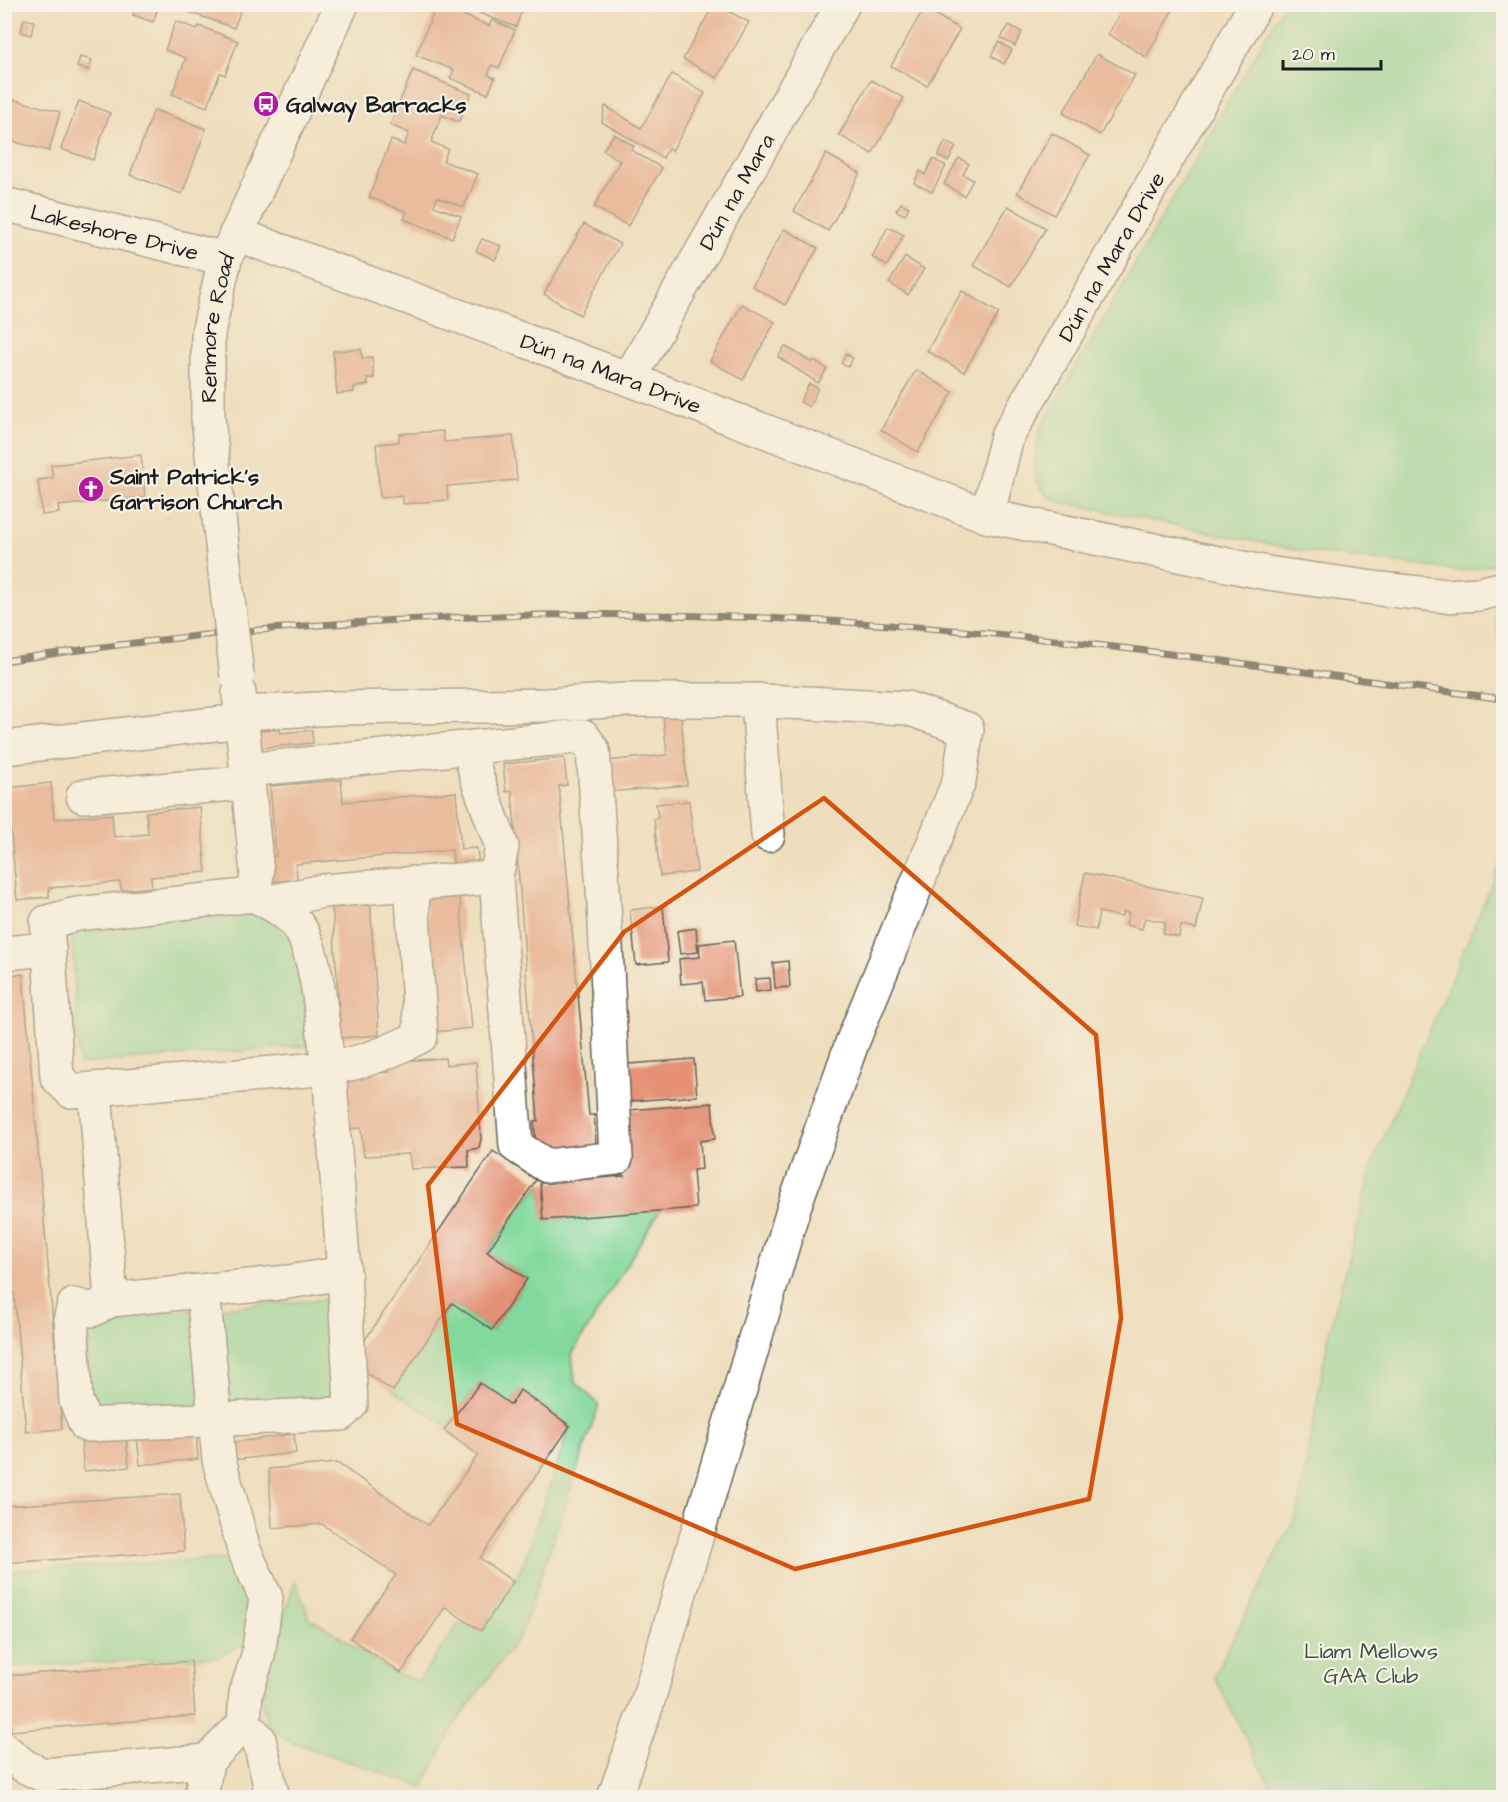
<svg xmlns="http://www.w3.org/2000/svg" width="1508" height="1802" viewBox="0 0 1508 1802" font-family="'Architects Daughter',sans-serif">
<style>
.green{fill:#83d99d;stroke:#507a5c;stroke-width:1.5}
.building{fill:#e49176}
.lines{fill:none;stroke-linecap:round;stroke-linejoin:round}
.minor-casing{stroke:#666055;stroke-width:36}
.minor{stroke:#fff;stroke-width:33}
.rail-casing{stroke:#1c1c1c;stroke-width:7}
.rail{stroke:#f7f3e8;stroke-width:4.5;stroke-dasharray:14;stroke-linecap:butt}
.minor-bridge-casing{stroke:#666055;stroke-width:36;stroke-linecap:butt}
.minor-bridge{stroke:#fff;stroke-width:33}
.marked{fill:none;stroke:#d4530e;stroke-width:4.5;stroke-linejoin:round}
.labels{text-anchor:middle;stroke-width:4.5;stroke-linejoin:round;paint-order:stroke}
.poi-label{font-size:22px;font-weight:bold;fill:#1c1c1c;stroke:#f7f3e8;text-anchor:start}
.street-label{font-size:22px;fill:#1c1c1c;stroke:#f7f3e8}
.park-label{font-size:22px;fill:#3b5543;stroke:#f7f3e8}
</style>
<rect width="100%" height="100%" fill="#f7f3e8"/>
<filter id="ink" filterUnits="userSpaceOnUse"><feTurbulence type="fractalNoise" baseFrequency=".0167" numOctaves="2"/><feDisplacementMap in="SourceGraphic" scale="12" xChannelSelector="R" yChannelSelector="G"/><feConvolveMatrix kernelMatrix="1 2 1 2 8 2 1 2 1" color-interpolation-filters="sRGB"/></filter>
<filter id="wash" filterUnits="userSpaceOnUse"><feTurbulence type="fractalNoise" baseFrequency=".008" numOctaves="4" result="noise"/><feDisplacementMap in="SourceGraphic" scale="24" xChannelSelector="R" yChannelSelector="G"/><feGaussianBlur stdDeviation="1.35" result="paint"/><feColorMatrix in="noise" values="0 0 0 0 0 0 0 0 0 0 0 0 0 0 0 0 0 1.4 0 .05"/><feComposite in="paint" operator="in"/></filter>
<g filter="url(#wash)">
<rect width="100%" height="100%" fill="#efdebe"/>
<g class="green">
<path d="M1284,5H1503L1504,560C1489,567 1475,569 1459,571L1303,551L1056,501C1027,487 1035,454 1040,429Z"/>
<path d="M1503,609V650L1500,649L1495,613Z"/>
<path d="M1503,858V1797H1276L1214,1676L1298,1512L1328,1338L1372,1165Z"/>
<path d="M256,906L291,931L313,1045L79,1064L71,920Z"/>
<path d="M540,1183L544,1220L660,1210L572,1354L575,1381L599,1405L521,1634L455,1724L423,1787L286,1740L266,1721L260,1689L295,1580L310,1619L329,1629L392,1672L419,1681L459,1623L481,1631L522,1567L570,1426L520,1390L511,1405L480,1383L447,1426L393,1391L452,1303L492,1330L527,1279L487,1252Z"/>
<path d="M329,1299L334,1396L91,1412L85,1319Z"/>
<path d="M216,1559C223,1560 234,1561 239,1566C259,1582 252,1622 247,1643L218,1657L5,1667V1570Z"/>
</g>
<g id="blocks">
<g class="building">
<path d="M136,4L158,8L153,22L133,15Z"/>
<path d="M179,4H243L234,28L178,8Z"/>
<path d="M437,4L489,26L492,20L515,30L499,68L492,65L488,75L495,78L488,94L450,78L454,70L416,55Z"/>
<path d="M482,4H524L516,27L479,13Z"/>
<path d="M714,4L749,22L717,78L683,59Z"/>
<path d="M1126,4H1176L1146,57L1108,34Z"/>
<path d="M924,8L960,29L927,86L891,66Z"/>
<path d="M24,19L34,21L31,35L21,32Z"/>
<path d="M176,21L197,29L199,26L238,41L225,75L220,73L207,107L172,94L186,58L165,50Z"/>
<path d="M1009,25L1022,32L1015,46L1001,38Z"/>
<path d="M999,42L1012,50L1004,64L991,56Z"/>
<path d="M1097,54L1135,75L1100,135L1063,113Z"/>
<path d="M80,57L92,60L89,70L77,67Z"/>
<path d="M413,70L471,94L459,122L442,115L431,142L448,149L443,161L478,174L464,207L437,197L434,206L461,216L452,238L404,219L407,212L369,197L391,140L404,145L409,133L390,125Z"/>
<path d="M672,74L705,93L672,151L668,148L663,158L602,122L605,106L641,128Z"/>
<path d="M871,80L904,98L872,154L839,135Z"/>
<path d="M4,97L60,112L49,151L4,139Z"/>
<path d="M79,101L110,113L93,160L61,149Z"/>
<path d="M154,110L206,129L182,194L130,175Z"/>
<path d="M1052,133L1090,155L1054,215L1017,193Z"/>
<path d="M614,134L634,146L631,150L662,168L628,226L594,207L620,161L603,150Z"/>
<path d="M945,142L956,147L948,161L938,156Z"/>
<path d="M826,154L860,173L828,231L794,211Z"/>
<path d="M959,158L969,164L963,174L973,180L964,196L944,184Z"/>
<path d="M933,159L946,166L932,192L914,183L920,171L925,175Z"/>
<path d="M901,203L909,207L905,215L896,211Z"/>
<path d="M1008,206L1046,228L1011,287L973,265Z"/>
<path d="M584,224L620,244L580,315L544,294Z"/>
<path d="M888,227L904,235L887,266L872,257Z"/>
<path d="M784,229L818,248L785,305L752,286Z"/>
<path d="M482,239L501,246L495,260L476,251Z"/>
<path d="M905,257L924,269L908,295L889,283Z"/>
<path d="M962,291L999,313L964,372L927,351Z"/>
<path d="M742,304L775,322L743,380L710,361Z"/>
<path d="M785,346L812,363L814,360L827,369L818,383L778,357Z"/>
<path d="M361,349L362,358L372,357L374,378H367L368,385L354,387V392L337,394L333,351Z"/>
<path d="M846,354L853,358L848,367L841,363Z"/>
<path d="M916,370L953,392L918,452L881,430Z"/>
<path d="M809,384L818,388L809,407L800,402Z"/>
<path d="M443,431L444,442L513,436L517,480L447,486L448,500L403,504V496L380,498L376,444L399,442V434Z"/>
<path d="M141,455L145,497L58,506L59,513L42,515L38,480L53,478L51,465Z"/>
<path d="M681,714L687,785L608,792L605,761L667,755L663,716Z"/>
<path d="M280,729V733L312,730L313,743L250,749L249,732Z"/>
<path d="M564,758L567,785L559,786L589,1115H594L596,1145L536,1151L534,1121H538L512,791L506,792L503,764Z"/>
<path d="M341,780L343,802L456,792L461,849L477,848L479,868L454,871L452,850L296,864L297,879L270,882L268,857L276,856L270,786Z"/>
<path d="M51,783L54,819L112,814L114,837L148,834L146,812L200,807L206,872L151,877L152,887L121,890L120,882L49,888V897L17,900L7,788Z"/>
<path d="M689,801L697,872L660,876L654,819L658,818L656,804Z"/>
<path d="M1085,873L1203,898L1196,929L1181,926L1179,937L1163,934L1165,922L1145,918L1142,929L1126,925L1129,913L1123,912L1121,917L1099,912L1096,930L1074,926Z"/>
<path d="M459,891L472,1028L435,1032L425,894Z"/>
<path d="M370,901L379,1035L341,1038L332,904Z"/>
<path d="M663,906L668,962L636,965L630,910Z"/>
<path d="M696,928L698,952L680,954L677,931Z"/>
<path d="M734,940L740,997L705,1000L703,982L681,984L679,959L700,957L699,944Z"/>
<path d="M788,961L790,987L775,988L773,963Z"/>
<path d="M23,974L62,1429L26,1432L14,1292L4,1293V975Z"/>
<path d="M770,978L771,990L756,992L755,979Z"/>
<path d="M445,1058L446,1065L476,1062L481,1139L479,1148L468,1150L469,1167L411,1169L409,1154L364,1156L361,1128L348,1129L344,1076L389,1072L387,1062Z"/>
<path d="M694,1059L697,1096L619,1102L616,1065Z"/>
<path d="M712,1103L715,1139L700,1141L702,1169L693,1170L696,1208L543,1220L540,1183L624,1176L618,1111Z"/>
<path d="M493,1151L536,1180L487,1252L527,1279L492,1330L452,1303L393,1391L350,1362Z"/>
<path d="M480,1383L511,1405L520,1390L570,1426L480,1558L513,1582L481,1631L445,1607L401,1673L350,1638L396,1575L322,1524L272,1528L269,1469L337,1463L428,1525L478,1455L444,1430Z"/>
<path d="M196,1430L198,1459L140,1465L137,1435Z"/>
<path d="M294,1434L296,1453L232,1460L230,1443Z"/>
<path d="M126,1435L129,1467L84,1471L81,1439Z"/>
<path d="M180,1494L184,1551L4,1563V1506Z"/>
<path d="M191,1661L195,1716L11,1731L6,1676Z"/>
</g>
</g>
</g>
<g filter="url(#ink)">
<use href="#blocks" fill-opacity="0" stroke="#666055" stroke-width="1.5"/>
<g class="lines">
<g class="minor-casing">
<g id="minor">
<path id="s1" d="M4,204L225,259"/>
<path id="s2" d="M236,234L629,379L987,516L1267,573L1381,589L1447,596L1479,594L1504,588"/>
<path id="s3" d="M629,379L843,4"/>
<path id="s4" d="M987,516L1007,437L1256,4"/>
<path id="s5" d="M228,599L208,418V333L225,259L342,4"/>
<path d="M239,693L257,873L254,895L77,914L47,922L57,1077L71,1091L329,1068C321,1026 321,976 304,936C297,918 273,904 255,896"/>
<path d="M758,700L768,835"/>
<path d="M241,713L336,708L547,705L625,700H746L907,708L967,729L959,781L852,1043L794,1207L647,1704L614,1798"/>
<path d="M4,748L241,721"/>
<path d="M469,748L477,778L502,847L496,877"/>
<path d="M246,770L583,736L593,750L604,903L616,1158L547,1166L516,1146L496,877L323,891L270,902"/>
<path d="M83,796L247,783"/>
<path d="M4,953L49,949"/>
<path d="M95,1089L111,1300L288,1282L344,1273L329,1068C363,1063 390,1052 421,1036L411,883"/>
<path d="M203,1291L219,1460L244,1550L266,1598L258,1656L246,1693L244,1724"/>
<path d="M111,1300L92,1310L74,1305L71,1316L76,1401L86,1425L341,1414L351,1404L344,1273"/>
<path d="M4,1749L24,1766L43,1775L207,1761L201,1798"/>
<path d="M207,1761L244,1724L259,1739L273,1798"/>
</g>
</g>
<use href="#minor" class="minor"/>
<g class="rail-casing">
<path id="rail" d="M4,661C300,615 604,603 903,626C1104,641 1304,673 1504,699"/>
</g>
<use href="#rail" class="rail"/>
<g class="minor-bridge-casing">
<path id="minor-bridge" d="M228,599L237,676"/>
</g>
<use href="#minor-bridge" class="minor-bridge"/>
</g>
</g>
<path d="M0 0H1508V1802H0ZM824,798L1096,1035L1121,1318L1089,1499L795,1569L457,1424L428,1185L624,932Z" fill="#efdebe" fill-opacity=".55" fill-rule="evenodd"/>
<path class="marked" d="M824,798L1096,1035L1121,1318L1089,1499L795,1569L457,1424L428,1185L624,932Z"/>
<defs>
<g id="bus-disc" transform="scale(1.35)"><circle r="9.5" fill="#b5179e" stroke="#f7f3e8"/><path d="M-5-6H5V4H4V6H2V4H-2V6H-4V4H-5ZM-3.5-4V0h7V-4ZM-3.5 1.2v1.5H-2V1.2ZM2 1.2v1.5H3.5V1.2Z" fill="#fff"/></g>
<g id="church-disc" transform="scale(1.35)"><circle r="9.5" fill="#b5179e" stroke="#f7f3e8"/><path d="M-1.2-6h2.4v3.5h3.3v2.4h-3.3V6h-2.4V-.1h-3.3v-2.4h3.3Z" fill="#fff"/></g>
</defs>
<g fill-rule="evenodd">
<use href="#bus-disc" x="266" y="104"/>
<use href="#church-disc" x="91" y="489"/>
</g>
<g class="labels">
<g class="poi-label">
<text x="286" y="112">Galway Barracks</text>
<text x="110" y="484">Saint Patrick's<tspan x="110" dy="25">Garrison Church</tspan></text>
</g>
<g class="street-label">
<text dy="8" stroke="none"><textPath href="#s3" startOffset="216">Dún na Mara</textPath></text>
<text dy="8" stroke="none"><textPath href="#s1" startOffset="114">Lakeshore Drive</textPath></text>
<text dy="8" stroke="none"><textPath href="#s4" startOffset="290">Dún na Mara Drive</textPath></text>
<text dy="8" stroke="none"><textPath href="#s5" startOffset="273">Renmore Road</textPath></text>
<text dy="8" stroke="none"><textPath href="#s2" startOffset="400">Dún na Mara Drive</textPath></text>
</g>
<g class="park-label">
<text x="1371" y="1658">Liam Mellows<tspan x="1371" dy="25">GAA Club</tspan></text>
</g>
</g>
<rect width="1508" height="1802" fill="none" stroke="#f7f3e8" stroke-width="24"/>
<path d="M1283 60v9h98v-9" fill="none" stroke="#1c1c1c" stroke-width="3"/>
<text x="1292" y="60" font-size="18" fill="#1c1c1c" stroke="#f7f3e8" stroke-width="4.5" paint-order="stroke">20 m</text>
</svg>
